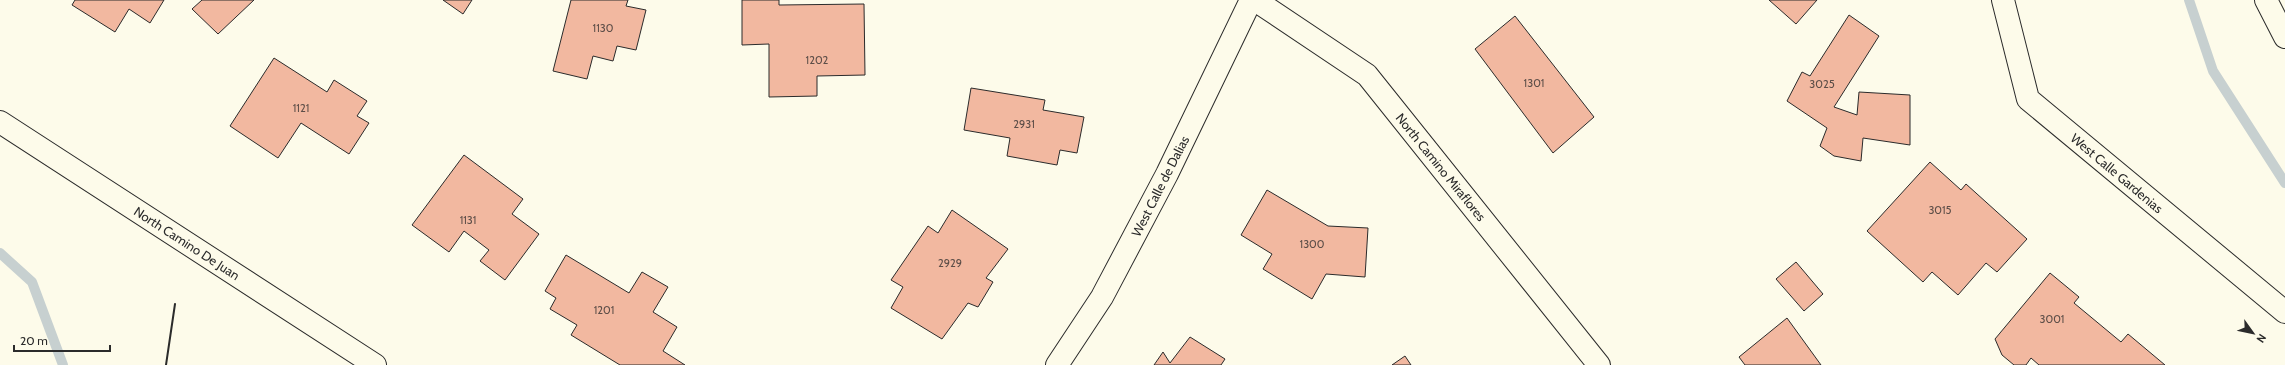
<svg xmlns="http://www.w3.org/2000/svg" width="2285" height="365" viewBox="0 0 2285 365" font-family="Cabin,sans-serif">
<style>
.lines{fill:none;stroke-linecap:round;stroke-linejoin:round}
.stream{stroke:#c7d0d0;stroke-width:10}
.building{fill:#f2b8a0;stroke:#2b2b2b}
.minor-casing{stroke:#2b2b2b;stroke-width:24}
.minor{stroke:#fdfbea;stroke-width:22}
.wall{stroke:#2b2b2b;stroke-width:2}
.labels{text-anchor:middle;stroke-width:3;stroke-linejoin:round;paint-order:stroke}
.number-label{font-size:11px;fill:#5d4e48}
.street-label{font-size:13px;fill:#2b2b2b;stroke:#fdfbea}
</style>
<rect width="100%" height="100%" fill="#fdfbea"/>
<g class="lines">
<g class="stream">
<path d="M2189,0L2213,71L2285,183"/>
<path d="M0,253L32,282L63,365"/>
</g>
</g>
<g class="building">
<path d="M75,0H164L150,23L129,9L115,32L72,5Z"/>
<path d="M202,0H254L218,34L192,9Z"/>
<path d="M443,0H472L463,14Z"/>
<path d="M571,0H628L626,6L646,10L636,50L617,46L613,61L593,56L587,79L553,71Z"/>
<path d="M742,0H779V5L864,4L865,75L817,76V96L769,97V44L742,45Z"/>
<path d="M1769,0H1817L1796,24Z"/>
<path d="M1849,15L1879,36L1834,107L1857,115L1859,92L1910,95V145L1863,138L1861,161L1834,156L1820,146L1827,128L1787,101L1802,72L1810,76Z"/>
<path d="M1515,16L1594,117L1553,153L1475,49Z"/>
<path d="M274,58L327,92L334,80L367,101L357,116L369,123L349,154L301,123L278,158L230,126Z"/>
<path d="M971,88L1045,100L1043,110L1084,117L1077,153L1060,150L1057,165L1007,156L1010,138L964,130Z"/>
<path d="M464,155L523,199L512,214L539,234L505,280L480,261L489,250L464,231L449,252L412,225Z"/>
<path d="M1930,162L1961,190L1966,184L2027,239L1997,272L1986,263L1958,295L1932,272L1923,282L1867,231Z"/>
<path d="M1267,190L1328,226L1368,228L1365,277L1326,274L1312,299L1263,269L1272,254L1241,235Z"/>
<path d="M952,210L1008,249L986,278L993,282L978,307L968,303L942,339L891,308L903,287L891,280L928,226L938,233Z"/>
<path d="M566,255L629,293L642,272L668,287L653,312L677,327L663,351L685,365H620L571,335L577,325L550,309L556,298L545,291Z"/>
<path d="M1796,262L1823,294L1804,311L1776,279Z"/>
<path d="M2050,273L2079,297L2074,303L2121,342L2128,334L2165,365H2039L2031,358L2026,365H2014L2002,355L1995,339Z"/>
<path d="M1787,318L1821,365H1745L1739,357Z"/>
<path d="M1190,337L1225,359L1221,365H1154L1163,352L1170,363Z"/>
<path d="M1405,356L1411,365H1392Z"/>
</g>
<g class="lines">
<g class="minor-casing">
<g id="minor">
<path d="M1255,0L1367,75L1599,365"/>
<path d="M2003,0L2028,99L2285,312"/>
<path d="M2266,0L2285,37"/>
<path d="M0,122L375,365"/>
<path d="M1057,365L1102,297L1167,174L1251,0"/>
</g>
</g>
<use href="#minor" class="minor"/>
<path class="wall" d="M166,365L175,304"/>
</g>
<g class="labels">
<g class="number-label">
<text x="603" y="32">1130</text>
<text x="817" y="64">1202</text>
<text x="1534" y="87">1301</text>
<text x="1822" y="88">3025</text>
<text x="301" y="112">1121</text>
<text x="1024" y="128">2931</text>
<text x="1940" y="214">3015</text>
<text x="468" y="224">1131</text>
<text x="1312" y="248">1300</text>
<text x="950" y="267">2929</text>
<text x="604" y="314">1201</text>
<text x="2052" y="323">3001</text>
</g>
<g class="street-label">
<text transform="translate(1441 167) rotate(51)" y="5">North Camino Miraflores</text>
<text transform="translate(2117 173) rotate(40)" y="5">West Calle Gardenias</text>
<text transform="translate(1160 186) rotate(-63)" y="5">West Calle de Dalias</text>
<text transform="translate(187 243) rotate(33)" y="5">North Camino De Juan</text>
</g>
</g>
<g transform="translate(2253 333) rotate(123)" stroke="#fdfbea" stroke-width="3" paint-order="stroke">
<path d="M0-3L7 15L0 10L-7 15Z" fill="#2b2b2b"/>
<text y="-6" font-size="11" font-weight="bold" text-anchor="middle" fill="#2b2b2b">N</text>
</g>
<path d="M14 345v6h96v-6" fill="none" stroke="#2b2b2b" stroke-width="2"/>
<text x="20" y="345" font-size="12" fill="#2b2b2b" stroke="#fdfbea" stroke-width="3" paint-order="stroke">20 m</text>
</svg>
